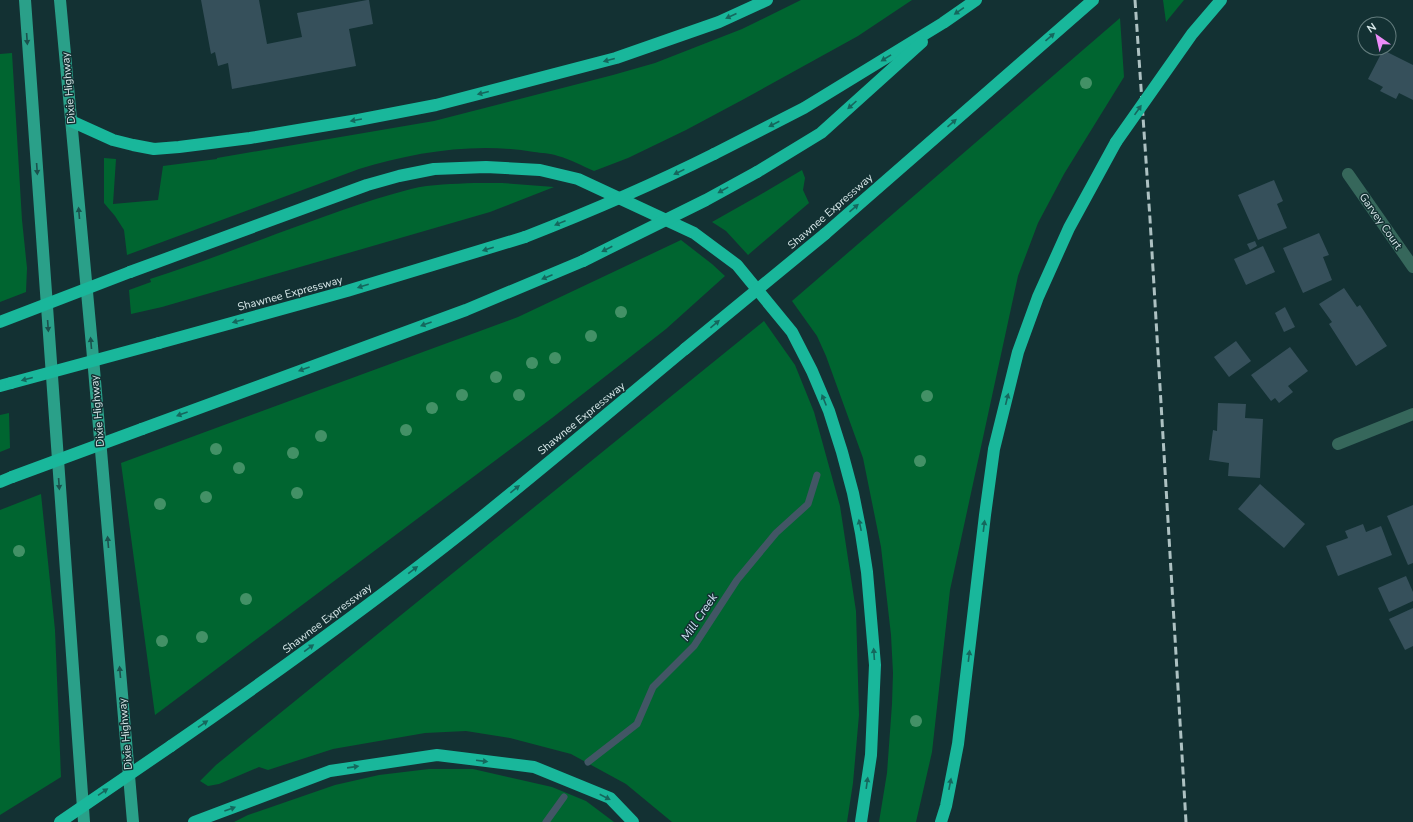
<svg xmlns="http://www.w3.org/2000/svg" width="1413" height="822" viewBox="0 0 1413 822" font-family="'Nunito Sans',sans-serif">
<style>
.green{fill:#006530}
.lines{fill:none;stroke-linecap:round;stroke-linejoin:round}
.stream{stroke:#425665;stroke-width:7}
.building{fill:#36505b}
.street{stroke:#36675b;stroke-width:12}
.primary{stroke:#2aa089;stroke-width:12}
.highway{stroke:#19b79b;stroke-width:12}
.rail{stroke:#adc1c2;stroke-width:3;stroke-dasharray:8 4;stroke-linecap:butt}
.highway-bridge{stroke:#19b79b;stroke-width:12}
.tree{fill:#439166}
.oneway{fill:#15675d}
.oneway2{fill:#1a524d}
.labels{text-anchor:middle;stroke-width:3;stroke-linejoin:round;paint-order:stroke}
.street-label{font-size:11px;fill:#d8e9ea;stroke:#133133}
.water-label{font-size:12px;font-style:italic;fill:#cfe1f3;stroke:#133133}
</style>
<rect width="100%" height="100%" fill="#133133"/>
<g class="green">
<path d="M801,0H912L858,36L744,99L686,130L628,158L594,171C582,166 570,159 558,156C550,153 541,153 534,152C475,142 415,152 359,169L127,255L124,230L115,216L104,203V158L116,159L113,204L158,200L163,166L217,159V158L434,121L613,75L655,63L742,29Z"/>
<path d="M1163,0H1184L1166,22Z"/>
<path d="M1120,18L1124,77L1064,174L1038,223L1018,276L950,590L932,752L916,822H879L887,773L892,704L893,673L891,635L881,547L863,458L826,356L817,336L792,301Z"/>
<path d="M12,53L22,220L27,268L26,292L0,302V54Z"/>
<path d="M802,170L805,178L803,190L809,203L748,255L726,231L712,222L758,196Z"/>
<path d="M474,183H502L554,187L490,212L162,307L131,314L129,290L151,282L150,279C193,265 234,250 276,234C320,218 365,201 411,189C431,184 454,184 474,183Z"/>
<path d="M681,240L712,264L725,276L666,329L552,418L155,715L121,463L518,317Z"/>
<path d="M764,321L795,365L814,412L840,506L856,611L859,715L853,783L847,822H672L626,784L571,754L510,738L466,731L425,733L333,749L268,770L259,767L219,784L208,786L200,781L216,765Z"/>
<path d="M9,413L10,448L0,452V415Z"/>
<path d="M41,494L55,630L61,777L0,815V510Z"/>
<path d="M429,769H473L552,787L586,801L614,822H234L248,815L335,785L379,775Z"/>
</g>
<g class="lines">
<g class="stream">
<path d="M588,762L637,724L653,687L694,646L737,580L776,533L808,504L817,475"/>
<path d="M546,822L564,797"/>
</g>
</g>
<g class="building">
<path d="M201,0H259L267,44L302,37L297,13L367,0H369L373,24L349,29L356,66L232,89L228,63L218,66L215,52L211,54Z"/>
<path d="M1383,50L1413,65V100L1399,93L1396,99L1380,91L1383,87L1368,79Z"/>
<path d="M1274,180L1283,201L1277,204L1287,228L1258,240L1238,195Z"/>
<path d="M1319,233L1329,255L1323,257L1332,280L1303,293L1283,248Z"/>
<path d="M1255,241L1257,246L1250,250L1247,244Z"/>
<path d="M1263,246L1275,272L1246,285L1234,259Z"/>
<path d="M1344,288L1357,307L1360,305L1387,346L1356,366L1329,324L1332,322L1319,304Z"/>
<path d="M1285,307L1295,327L1284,332L1275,313Z"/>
<path d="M1236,341L1251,361L1229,377L1214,357Z"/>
<path d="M1290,347L1308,371L1288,386L1293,392L1279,403L1275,398L1271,401L1251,375Z"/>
<path d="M1218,403L1246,404L1245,418L1263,419L1260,478L1228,476L1229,463L1209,460L1213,430L1217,431Z"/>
<path d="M1260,484L1305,524L1284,548L1238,509Z"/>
<path d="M1413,505V563L1408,565L1387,516Z"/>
<path d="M1363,524L1366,532L1381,526L1392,555L1338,576L1326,546L1348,538L1345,531Z"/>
<path d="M1406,576L1413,592V601L1389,612L1378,588Z"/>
<path d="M1413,608V646L1405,650L1389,619Z"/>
</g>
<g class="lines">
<g class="street">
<path d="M1348,174L1413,267"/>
<path d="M1338,444L1413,414"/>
</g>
<g class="primary">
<path d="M25,0L84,822"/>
<path d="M60,0L92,346L133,822"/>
</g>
<g class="highway">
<path d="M71,121L113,140L133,145L154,149L179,147L250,138L358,120L436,105L616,58L719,22L767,0"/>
<path d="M714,154L804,108L943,23L976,0"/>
<path d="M757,172L821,133L922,42"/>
<path d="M825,234L1093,0"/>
<path d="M130,272L367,185L399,176L434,169L486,167L540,170L578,179L694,233L737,265L792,332L812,371L829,411L842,452L853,493L861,533L867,572L875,665L871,755L861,822"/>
<path d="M159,343L347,291L525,237"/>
<path d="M0,386L11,383"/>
<path d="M142,429L466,310L583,261"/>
<path d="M0,482L12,477"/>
<path d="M171,746C272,676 372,604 468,528C542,469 613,409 685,349"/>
<path d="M194,822L330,771L437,755L534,767L610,798L633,822"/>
<path d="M941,822L946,806L958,744L985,515L994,449L1018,352L1038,297L1069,228L1116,142"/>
</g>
<path class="rail" d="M1135,0L1150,219L1186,822"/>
<g class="highway-bridge">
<path d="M1116,142L1192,34L1221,0"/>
<path d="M525,237C589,212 652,185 714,154"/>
<path d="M583,261L706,200L757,172"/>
<path d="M0,322L130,272"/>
<path d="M685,349L825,234"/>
<path d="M11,383L159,343"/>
<path d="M12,477L142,429"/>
<path d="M60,822L171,746"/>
</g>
</g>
<g class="tree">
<circle cx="1086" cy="83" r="6"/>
<circle cx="621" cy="312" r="6"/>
<circle cx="591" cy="336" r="6"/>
<circle cx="555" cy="358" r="6"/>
<circle cx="532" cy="363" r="6"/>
<circle cx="496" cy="377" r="6"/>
<circle cx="462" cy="395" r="6"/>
<circle cx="519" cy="395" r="6"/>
<circle cx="927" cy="396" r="6"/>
<circle cx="432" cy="408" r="6"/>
<circle cx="406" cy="430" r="6"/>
<circle cx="321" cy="436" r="6"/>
<circle cx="216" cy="449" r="6"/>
<circle cx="293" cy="453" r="6"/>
<circle cx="920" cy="461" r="6"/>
<circle cx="239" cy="468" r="6"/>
<circle cx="297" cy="493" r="6"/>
<circle cx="206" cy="497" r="6"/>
<circle cx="160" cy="504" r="6"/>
<circle cx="19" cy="551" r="6"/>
<circle cx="246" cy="599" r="6"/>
<circle cx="202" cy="637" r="6"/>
<circle cx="162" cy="641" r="6"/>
<circle cx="916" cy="721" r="6"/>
</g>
<defs><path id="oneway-solid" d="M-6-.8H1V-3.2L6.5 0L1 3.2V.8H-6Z"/></defs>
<g class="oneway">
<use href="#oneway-solid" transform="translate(959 11) rotate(145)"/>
<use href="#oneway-solid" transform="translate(731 16) rotate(156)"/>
<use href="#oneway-solid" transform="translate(1050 37) rotate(-41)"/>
<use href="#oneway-solid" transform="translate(886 58) rotate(148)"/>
<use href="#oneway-solid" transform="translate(609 60) rotate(165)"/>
<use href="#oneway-solid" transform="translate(483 93) rotate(166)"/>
<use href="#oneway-solid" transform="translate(852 105) rotate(138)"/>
<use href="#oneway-solid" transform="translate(1138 110) rotate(-55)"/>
<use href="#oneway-solid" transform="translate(356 120) rotate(170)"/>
<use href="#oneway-solid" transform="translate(952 123) rotate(-41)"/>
<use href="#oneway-solid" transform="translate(774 124) rotate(153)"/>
<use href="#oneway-solid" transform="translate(679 172) rotate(154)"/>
<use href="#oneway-solid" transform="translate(723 190) rotate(151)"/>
<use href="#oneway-solid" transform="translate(854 208) rotate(-41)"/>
<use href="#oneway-solid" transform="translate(560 223) rotate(158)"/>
<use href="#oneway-solid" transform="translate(488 249) rotate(163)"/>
<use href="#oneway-solid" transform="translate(607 249) rotate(153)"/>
<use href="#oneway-solid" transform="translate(547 277) rotate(157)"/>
<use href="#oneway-solid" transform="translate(363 286) rotate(163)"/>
<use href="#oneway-solid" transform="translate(238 321) rotate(165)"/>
<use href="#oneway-solid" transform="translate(426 324) rotate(160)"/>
<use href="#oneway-solid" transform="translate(715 324) rotate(-40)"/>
<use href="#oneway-solid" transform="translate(304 369) rotate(160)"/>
<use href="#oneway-solid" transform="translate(27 379) rotate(165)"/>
<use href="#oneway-solid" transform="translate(1007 399) rotate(-76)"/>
<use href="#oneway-solid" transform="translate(824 400) rotate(-112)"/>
<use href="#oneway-solid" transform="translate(182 414) rotate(160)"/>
<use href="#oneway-solid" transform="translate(515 489) rotate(-39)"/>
<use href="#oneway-solid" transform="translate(860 525) rotate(-102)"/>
<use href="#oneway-solid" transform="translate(984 526) rotate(-83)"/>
<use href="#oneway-solid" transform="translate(413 570) rotate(-37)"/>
<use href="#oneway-solid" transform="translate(309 648) rotate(-36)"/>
<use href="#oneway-solid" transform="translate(874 654) rotate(-94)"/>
<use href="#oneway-solid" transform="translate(969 656) rotate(-83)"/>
<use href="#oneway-solid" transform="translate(203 724) rotate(-34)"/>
<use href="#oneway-solid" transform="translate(482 761) rotate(7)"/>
<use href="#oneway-solid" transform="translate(353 767) rotate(-8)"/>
<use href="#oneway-solid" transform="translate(867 783) rotate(-82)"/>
<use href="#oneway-solid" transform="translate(950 784) rotate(-79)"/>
<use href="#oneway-solid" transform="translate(103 792) rotate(-34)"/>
<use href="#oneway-solid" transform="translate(605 797) rotate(27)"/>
<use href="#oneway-solid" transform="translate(230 809) rotate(-20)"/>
</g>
<g class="oneway2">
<use href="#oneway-solid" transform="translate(27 39) rotate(86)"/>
<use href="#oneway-solid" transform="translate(37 169) rotate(86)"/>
<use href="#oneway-solid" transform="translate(79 213) rotate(-95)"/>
<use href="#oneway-solid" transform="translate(48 326) rotate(86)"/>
<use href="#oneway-solid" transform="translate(91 343) rotate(-95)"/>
<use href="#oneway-solid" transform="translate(59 484) rotate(86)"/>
<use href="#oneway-solid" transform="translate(108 542) rotate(-95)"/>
<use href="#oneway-solid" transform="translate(120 672) rotate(-95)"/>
</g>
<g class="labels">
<g class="street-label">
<text transform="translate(68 88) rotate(-95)" y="4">Dixie Highway</text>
<text transform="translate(830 211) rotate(-41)" y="4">Shawnee Expressway</text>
<text transform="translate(1381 221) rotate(55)" y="4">Garvey Court</text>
<text transform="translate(290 293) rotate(-15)" y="4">Shawnee Expressway</text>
<text transform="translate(97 411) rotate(-95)" y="4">Dixie Highway</text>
<text transform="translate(581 418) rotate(-39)" y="4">Shawnee Expressway</text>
<text transform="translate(327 618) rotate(-37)" y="4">Shawnee Expressway</text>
<text transform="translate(125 734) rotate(-95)" y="4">Dixie Highway</text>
</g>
<g class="water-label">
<text transform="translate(699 617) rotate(-56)" y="4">Mill Creek</text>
</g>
</g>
<g transform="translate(1377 36) rotate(326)"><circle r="19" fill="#133133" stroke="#627b7c"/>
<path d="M0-3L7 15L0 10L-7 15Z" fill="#ed8cf9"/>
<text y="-6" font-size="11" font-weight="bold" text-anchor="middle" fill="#d8e9ea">N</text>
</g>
</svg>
